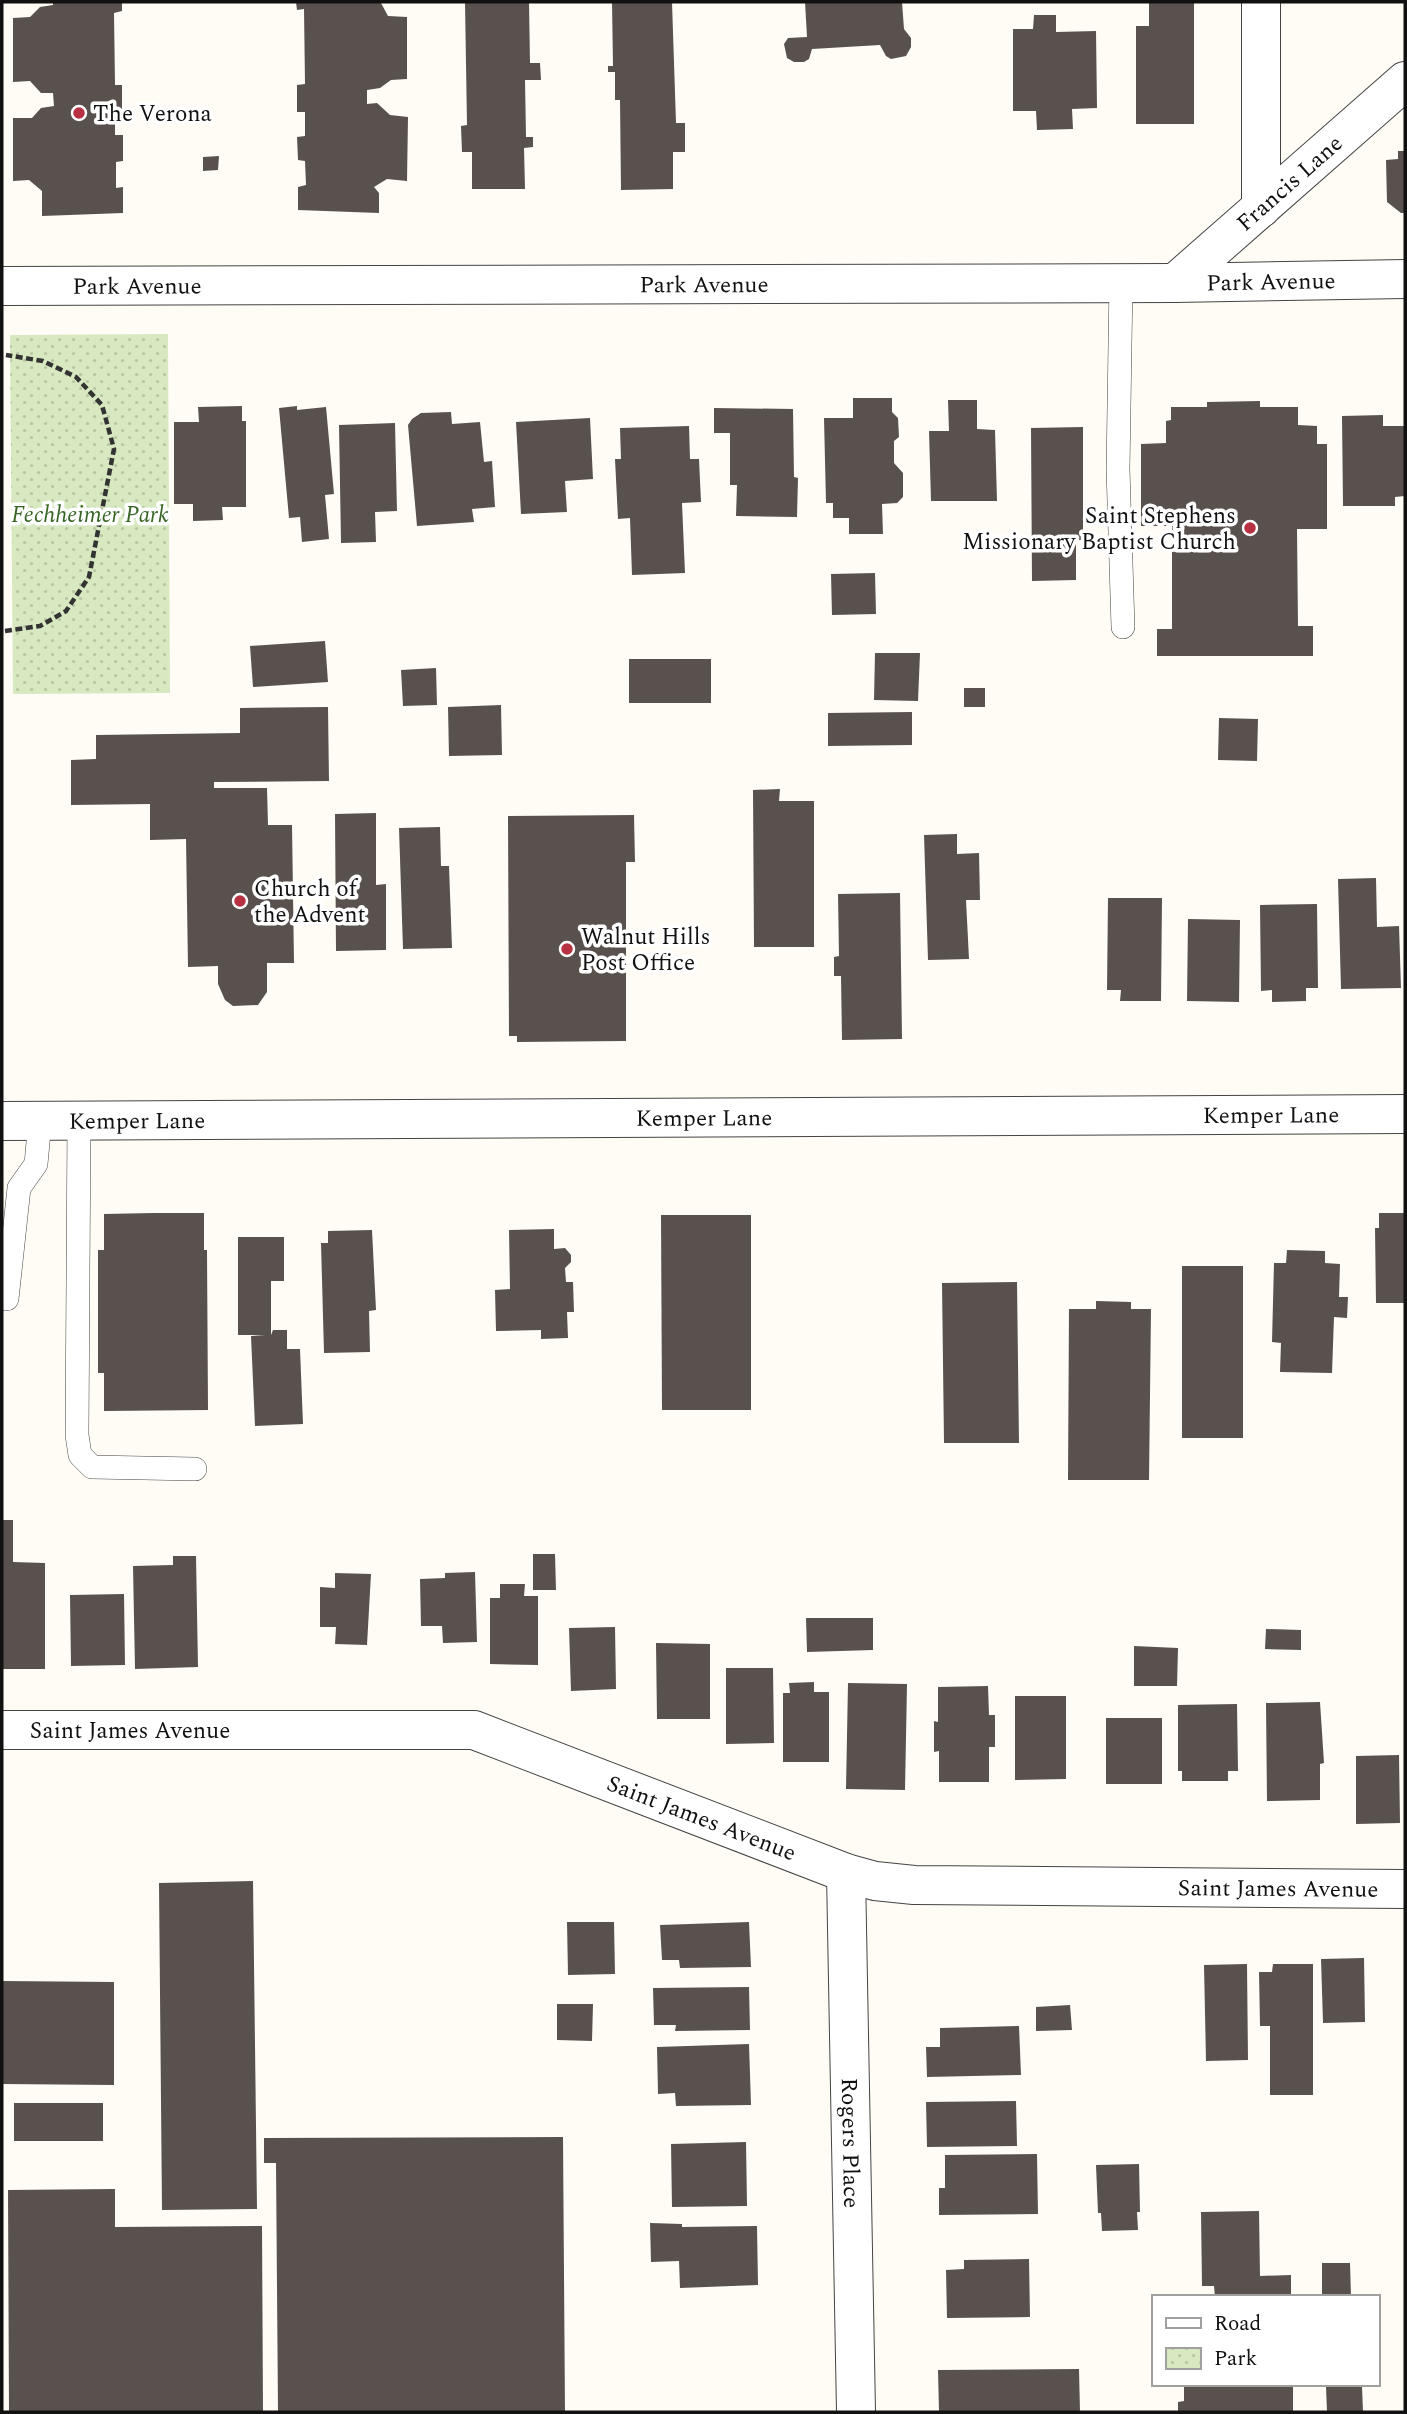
<svg xmlns="http://www.w3.org/2000/svg" width="1407" height="2414" viewBox="0 0 1407 2414" font-family="Spectral,serif">
<style>
.park{fill:url(#park-dots)}
.building{fill:#59514e}
.lines{fill:none;stroke-linecap:round;stroke-linejoin:round}
.service-casing{stroke:#444;stroke-width:24}
.minor-casing{stroke:#444;stroke-width:40}
.path{stroke:#333;stroke-width:4.5;stroke-dasharray:7 3.5;stroke-linecap:butt}
.service{stroke:#fff;stroke-width:23}
.minor{stroke:#fff;stroke-width:38}
.poi-dot{fill:#b83143;stroke:#fff;stroke-width:2.5}
.labels{text-anchor:middle;stroke-width:7;stroke-linejoin:round;paint-order:stroke}
.poi-label{font-size:23px;fill:#111;stroke:#fff;text-anchor:start}
.street-label{font-size:23px;fill:#111;stroke:#fff}
.park-label{font-size:23px;font-style:italic;fill:#376524;stroke:#fff}
</style>
<defs>
<pattern id="park-dots" width="8" height="8" patternUnits="userSpaceOnUse" patternTransform="scale(1.75)"><rect width="8" height="8" fill="#d8e8c0"/><path d="M2 2h.1M6 6h.1" fill="none" stroke="#b8c6a4" stroke-width="1.8" stroke-linecap="round"/></pattern>
</defs>
<rect width="100%" height="100%" fill="#fefcf5"/>
<path class="park" d="M168,334L170,693L13,694L10,335Z"/>
<g class="building">
<path d="M53,2H122V11L114,13L115,85H122V117L115,119V135H123V161L116,162V188L123,187V213L42,216V191L29,180L13,181V118H32L41,108L54,106L53,93H41L30,81L13,82V18L30,17L40,7L53,5Z"/>
<path d="M296,2L381,3L388,16L407,17V79L391,80L380,88L367,90V104L377,103L390,115L408,117L407,181L387,179L374,187L379,193V213L298,210V187L306,185L305,161L298,160L297,137L305,136V112H297V85L305,84L304,9L297,10Z"/>
<path d="M465,2H529L530,63H540L541,80H525L526,137H533V147L524,148L525,189H472V152H462L461,126L467,125Z"/>
<path d="M612,2H672L676,123H685V152H673V189L621,190L620,100H615V72H608V66H613Z"/>
<path d="M805,2H902L904,29L911,38V47L906,56L891,59L886,56L880,45L812,49L809,59L804,62H794L787,58L784,44L788,38L807,37Z"/>
<path d="M1149,2H1194V124H1136V26H1149Z"/>
<path d="M1034,15H1056V32L1096,31L1097,108L1072,109L1073,129L1037,130L1036,111H1013V29H1033Z"/>
<path d="M1398,151H1405V213H1401L1387,202L1386,160L1398,159Z"/>
<path d="M219,156L218,170L203,171V157Z"/>
<path d="M853,398H892V412L898,418L899,437L894,441V463L903,473V497L897,503L882,504L883,534H849V518H833V503H826L824,418H853Z"/>
<path d="M948,400H977V429L995,430L997,501H931L929,431H949Z"/>
<path d="M1260,401V407H1298V425L1317,426V444H1327V529H1297L1298,626H1313V656H1157V629H1172V526H1141V444L1166,443V421L1171,420V407H1207V402Z"/>
<path d="M242,406V421H246V507H222L223,520L193,521V504H174V422H199L198,407Z"/>
<path d="M297,406V410L326,407L334,494L325,495L329,539L302,542L300,517L289,518L279,408Z"/>
<path d="M714,408L793,409L794,477L798,478L797,517L736,516L737,485H730V433H714Z"/>
<path d="M451,412L452,424L480,422L484,462L492,461L495,507L472,509L474,522L417,526L408,425L412,419L421,413Z"/>
<path d="M1383,415V426H1405V496L1395,497V506H1343L1342,416Z"/>
<path d="M590,418L593,479L565,481L567,512L521,514L516,422Z"/>
<path d="M395,423L397,511L375,512L376,542L341,543L339,425Z"/>
<path d="M689,426L690,459H699L701,502L682,503L685,573L632,575L630,518L618,519L615,459H621L620,428Z"/>
<path d="M1083,427V540H1076V580L1032,581L1031,428Z"/>
<path d="M875,573L876,614L832,615L831,574Z"/>
<path d="M325,641L328,682L253,687L250,646Z"/>
<path d="M875,653H920L918,701L874,700Z"/>
<rect x="629" y="659" width="82" height="44"/>
<path d="M436,668L437,705L403,706L401,670Z"/>
<rect x="964" y="688" width="21" height="19"/>
<path d="M501,705L502,755L449,756L448,707Z"/>
<path d="M328,707L329,781L214,782V788H267L268,825H292L294,963H267V992L258,1005L233,1006L225,1000L218,984V966L188,967L186,839L150,840V804L71,805V760L96,759V735L240,733V708Z"/>
<path d="M912,712V745L828,746V713Z"/>
<path d="M1219,718L1258,719L1257,761L1218,760Z"/>
<path d="M780,789L779,801H814V947H754L753,790Z"/>
<path d="M376,813V885L386,884V950L336,951L335,814Z"/>
<path d="M634,815L635,862H626V1041L517,1042V1036H509L508,816Z"/>
<path d="M440,827L441,866H449L452,948L403,949L399,828Z"/>
<path d="M957,834V854L979,853L980,900H966L969,959L928,960L924,835Z"/>
<path d="M1376,878L1377,927L1399,926L1401,988L1341,989L1338,879Z"/>
<path d="M900,893L902,1039L842,1040L841,976H834V957L839,956L838,894Z"/>
<path d="M1108,898H1162L1161,1001H1120L1121,990H1107Z"/>
<path d="M1317,904L1318,988H1306V1001L1272,1002V990L1261,991L1260,905Z"/>
<path d="M1188,919L1240,920L1239,1002L1187,1001Z"/>
<path d="M154,1213H204V1250H207L208,1410L104,1411V1373H98V1250H104V1214Z"/>
<path d="M1379,1213H1405V1303H1376L1375,1228H1379Z"/>
<path d="M661,1215H751V1410H662Z"/>
<path d="M554,1229V1249L565,1248L571,1255V1262L565,1268L566,1282H573L574,1312H567L568,1338L541,1339V1330L496,1331L495,1290L510,1289L509,1230Z"/>
<path d="M372,1230L376,1310L369,1311L370,1352L324,1353L321,1243H328V1231Z"/>
<path d="M238,1237H284V1281H271V1335L273,1330H287V1349H300L303,1424L255,1426L251,1336L265,1335H238Z"/>
<path d="M1287,1250L1325,1251V1263L1340,1264L1339,1297H1348L1347,1318L1334,1317L1332,1373L1280,1372L1281,1343L1272,1342L1274,1263H1286Z"/>
<rect x="1182" y="1266" width="61" height="172"/>
<path d="M1017,1282L1019,1443H944L942,1283Z"/>
<path d="M1096,1301L1131,1302V1309H1151L1149,1480H1068L1069,1309H1096Z"/>
<path d="M2,1520H13V1562L45,1563V1669H2Z"/>
<path d="M533,1554H555L556,1590H533Z"/>
<path d="M173,1556H196L198,1667L135,1669L133,1566L173,1565Z"/>
<path d="M475,1572L477,1642L443,1643L442,1626H421L420,1579L445,1578V1573Z"/>
<path d="M335,1573L371,1574L367,1645L335,1644L336,1627H320V1587L335,1588Z"/>
<path d="M500,1584H525L524,1596H538V1665L490,1664V1598H500Z"/>
<path d="M124,1594L125,1665L71,1666L70,1595Z"/>
<path d="M806,1618H873V1650L807,1652Z"/>
<path d="M615,1627L616,1689L571,1691L569,1628Z"/>
<path d="M1266,1629L1301,1630V1650L1265,1649Z"/>
<path d="M656,1643L710,1644V1719H657Z"/>
<path d="M1134,1646L1178,1648L1177,1686H1134Z"/>
<path d="M726,1668H773L774,1743L726,1744Z"/>
<path d="M814,1682V1692H829V1762H783V1693H790L789,1683Z"/>
<path d="M848,1683L907,1684L905,1790L846,1789Z"/>
<path d="M988,1686L989,1715H995V1747H989V1782H939V1751L934,1752V1721L938,1722V1687Z"/>
<path d="M1015,1696H1066V1779L1015,1780Z"/>
<path d="M1320,1702L1324,1763L1320,1764V1800L1267,1801L1266,1703Z"/>
<path d="M1237,1704L1238,1771H1228V1781H1182V1771H1178V1705Z"/>
<rect x="1106" y="1718" width="56" height="66"/>
<path d="M1399,1755L1400,1823L1356,1824V1756Z"/>
<path d="M253,1881L257,2209L162,2210L159,1883Z"/>
<path d="M567,1922H614L615,1974L568,1975Z"/>
<path d="M749,1922L751,1967L680,1968L679,1960H662L660,1925Z"/>
<path d="M1364,1958L1365,2022L1323,2023L1321,1959Z"/>
<path d="M1247,1964L1248,2060L1206,2061L1204,1965Z"/>
<path d="M1273,1964H1313V2095H1270V2026H1260L1259,1972H1272Z"/>
<path d="M2,1981L114,1982V2085L2,2084Z"/>
<path d="M749,1987L750,2030L675,2031L676,2025H654L653,1988Z"/>
<path d="M557,2004H593L592,2041L557,2040Z"/>
<path d="M1070,2005L1072,2030L1036,2031V2007Z"/>
<path d="M1019,2026L1021,2075L927,2077L926,2047H940V2028Z"/>
<path d="M749,2044L751,2105L676,2106L675,2093L658,2094L657,2047Z"/>
<path d="M1016,2101L1017,2146L927,2147L926,2102Z"/>
<rect x="14" y="2103" width="89" height="38"/>
<path d="M563,2137L565,2412H278L276,2163H264V2138Z"/>
<path d="M746,2142L747,2206L672,2207L671,2144Z"/>
<path d="M1037,2154L1038,2214L939,2215V2188H945V2155Z"/>
<path d="M1139,2164L1140,2212H1137L1138,2230L1102,2231L1101,2213H1098L1096,2165Z"/>
<path d="M115,2189V2227L262,2226L263,2412H9L8,2190Z"/>
<path d="M1259,2211L1260,2276L1291,2275V2297H1215L1214,2286H1202L1201,2212Z"/>
<path d="M650,2223L682,2224V2227L757,2226L758,2285L680,2288L679,2261L651,2262Z"/>
<path d="M1029,2259L1030,2317L947,2318L946,2270L964,2269V2260Z"/>
<path d="M1322,2263H1350L1351,2297H1322Z"/>
<path d="M1079,2369L1080,2412H939L938,2370Z"/>
<path d="M1219,2384H1293V2412H1178V2402L1184,2401V2386Z"/>
<path d="M1362,2386L1363,2412H1327L1326,2387Z"/>
</g>
<g class="lines">
<g class="service-casing">
<g id="service">
<path d="M1121,283L1118,469L1123,627"/>
<path d="M79,1121L77,1435L80,1455L92,1467L195,1469"/>
<path d="M2,1299H7L19,1188L36,1164L40,1121"/>
</g>
</g>
<g class="minor-casing">
<g id="minor">
<path d="M1261,2V208"/>
<path id="s1" d="M1175,283L1405,81"/>
<path id="s2" d="M2,286L1175,283L1405,279"/>
<path id="s3" d="M2,1121L1405,1114"/>
<path id="s4" d="M2,1730H474L846,1873L875,1881L914,1885L1405,1889"/>
<path id="s5" d="M846,1873L856,2412"/>
</g>
</g>
<path class="path" d="M5,631L40,626L66,611L89,577L114,449L102,405L76,377L43,361L6,355"/>
<use href="#service" class="service"/>
<use href="#minor" class="minor"/>
</g>
<g class="poi-dot">
<circle cx="79" cy="113" r="7"/>
<circle cx="1250" cy="528" r="7"/>
<circle cx="240" cy="901" r="7"/>
<circle cx="567" cy="949" r="7"/>
</g>
<g class="labels">
<g class="poi-label">
<text x="93" y="121">The Verona</text>
<text x="1236" y="523" text-anchor="end">Saint Stephens<tspan x="1236" dy="26">Missionary Baptist Church</tspan></text>
<text x="254" y="896">Church of<tspan x="254" dy="26">the Advent</tspan></text>
<text x="581" y="944">Walnut Hills<tspan x="581" dy="26">Post Office</tspan></text>
</g>
<g class="street-label">
<text dy="8" stroke="none"><textPath href="#s1" startOffset="152">Francis Lane</textPath></text>
<text dy="8" stroke="none"><textPath href="#s2" startOffset="1269">Park Avenue</textPath></text>
<text dy="8" stroke="none"><textPath href="#s2" startOffset="702">Park Avenue</textPath></text>
<text dy="8" stroke="none"><textPath href="#s2" startOffset="135">Park Avenue</textPath></text>
<text dy="8" stroke="none"><textPath href="#s3" startOffset="1269">Kemper Lane</textPath></text>
<text dy="8" stroke="none"><textPath href="#s3" startOffset="702">Kemper Lane</textPath></text>
<text dy="8" stroke="none"><textPath href="#s3" startOffset="135">Kemper Lane</textPath></text>
<text dy="8" stroke="none"><textPath href="#s4" startOffset="128">Saint James Avenue</textPath></text>
<text dy="8" stroke="none"><textPath href="#s4" startOffset="716">Saint James Avenue</textPath></text>
<text dy="8" stroke="none"><textPath href="#s4" startOffset="1304">Saint James Avenue</textPath></text>
<text dy="8" stroke="none"><textPath href="#s5" startOffset="270">Rogers Place</textPath></text>
</g>
<g class="park-label">
<text x="90" y="522">Fechheimer Park</text>
</g>
</g>
<rect width="1407" height="2414" fill="none" stroke="#111111" stroke-width="7"/>
<rect x="1152" y="2295" width="228" height="91" fill="#ffffff" stroke="#a0a0a0" stroke-width="2"/>
<rect x="1166" y="2318" width="35" height="10" fill="#ffffff" stroke="#a0a0a0" stroke-width="2"/>
<text x="1214" y="2330" font-size="21" fill="#111111">Road</text>
<rect x="1166" y="2348" width="35" height="21" fill="url(#park-dots)" stroke="#a0a0a0" stroke-width="2"/>
<text x="1214" y="2365" font-size="21" fill="#111111">Park</text>
</svg>
